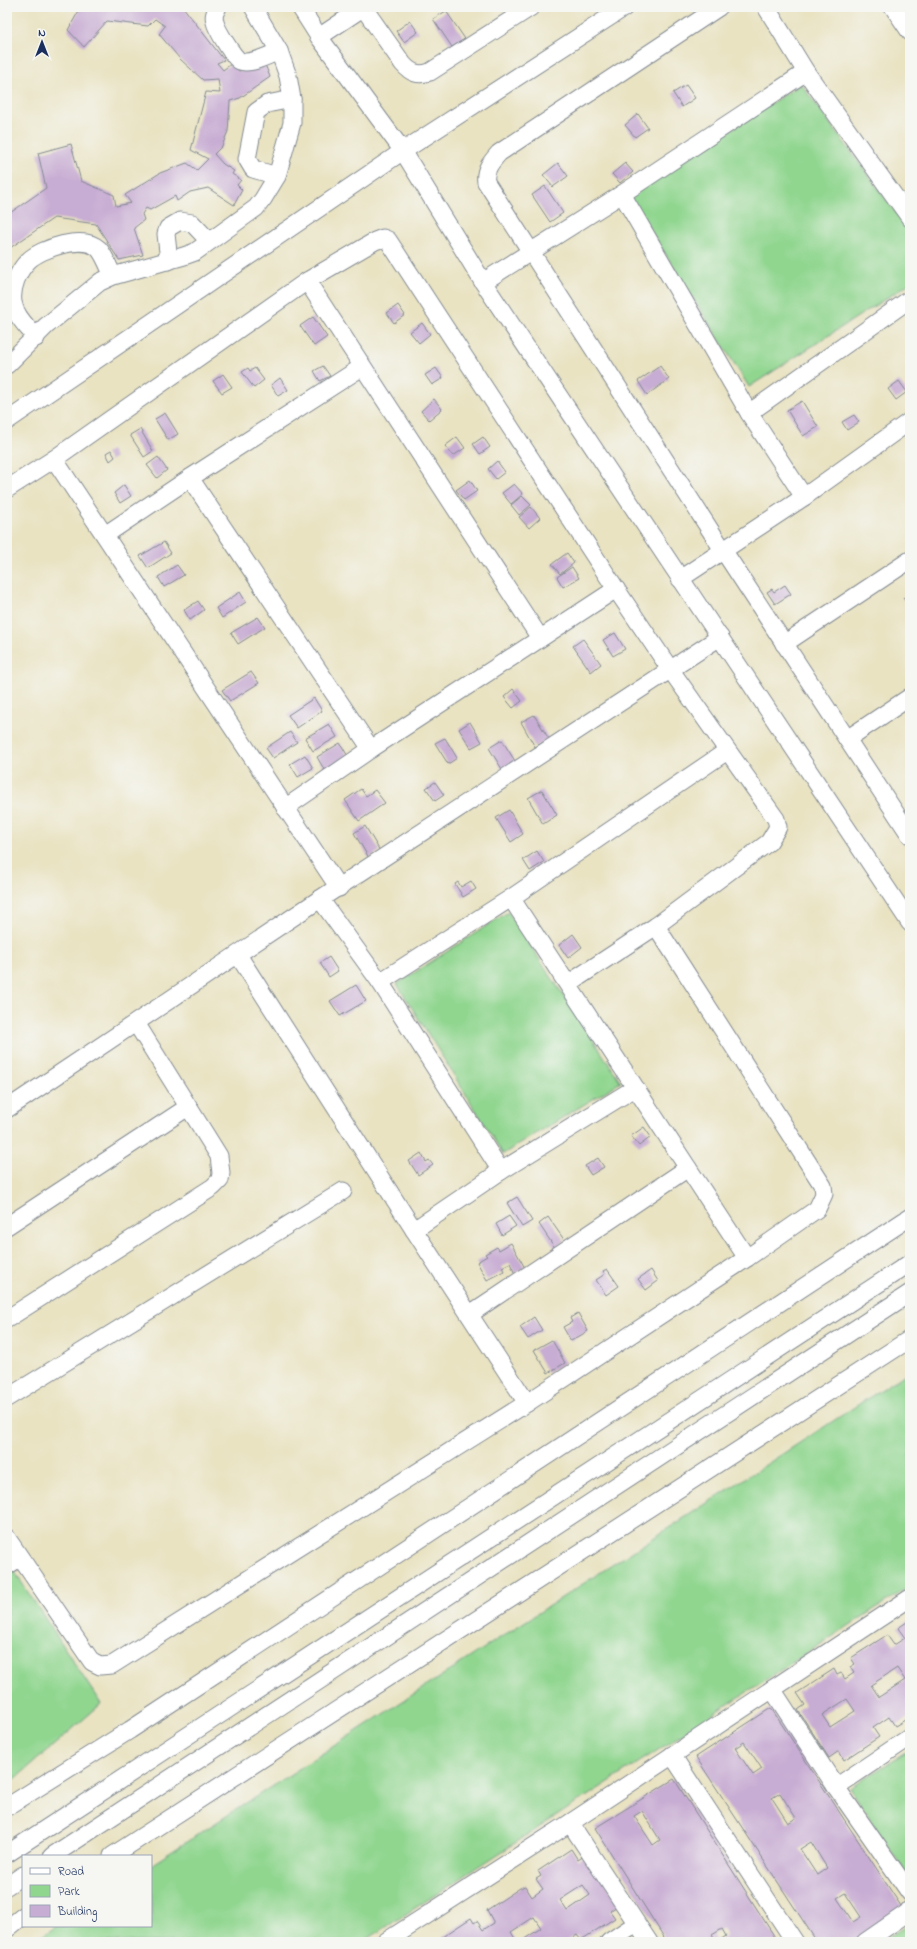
<svg xmlns="http://www.w3.org/2000/svg" width="917" height="1949" viewBox="0 0 917 1949" font-family="'Indie Flower',sans-serif">
<style>
.green{fill:#90d68f;stroke:#568276}
.building{fill:#c7acd3;fill-rule:evenodd}
.lines{fill:none;stroke-linecap:round;stroke-linejoin:round}
.minor-casing{stroke:#828990;stroke-width:19}
.minor{stroke:#fff;stroke-width:17}
</style>
<rect width="100%" height="100%" fill="#f6f6f2"/>
<filter id="ink" filterUnits="userSpaceOnUse"><feTurbulence type="fractalNoise" baseFrequency=".025" numOctaves="2"/><feDisplacementMap in="SourceGraphic" scale="8" xChannelSelector="R" yChannelSelector="G"/><feConvolveMatrix kernelMatrix="1 2 1 2 8 2 1 2 1" color-interpolation-filters="sRGB"/></filter>
<filter id="wash" filterUnits="userSpaceOnUse"><feTurbulence type="fractalNoise" baseFrequency=".012" numOctaves="4" result="noise"/><feDisplacementMap in="SourceGraphic" scale="16" xChannelSelector="R" yChannelSelector="G"/><feGaussianBlur stdDeviation="0.9" result="paint"/><feColorMatrix in="noise" values="0 0 0 0 0 0 0 0 0 0 0 0 0 0 0 0 0 1.4 0 .05"/><feComposite in="paint" operator="in"/></filter>
<g filter="url(#wash)">
<rect width="100%" height="100%" fill="#e9e3c2"/>
<g class="green">
<path d="M801,84L910,232V283L749,387L629,196Z"/>
<path d="M508,912L621,1082L503,1154L397,984Z"/>
<path d="M910,1371V1586L363,1942H33L57,1926H151V1865Z"/>
<path d="M7,1560L101,1704L7,1786Z"/>
<path d="M910,1749V1879L850,1788Z"/>
<path d="M910,1923V1942H881Z"/>
</g>
<g id="blocks">
<g class="building">
<path d="M81,7H149V12L153,7H183L224,60L217,63L223,70L231,64L239,71L249,68L264,62L270,77L240,98L230,101L228,131L222,146L214,154L223,164L234,171L232,174L241,180L237,185L242,190L234,205L208,188L190,192L177,201L175,196L150,210L146,208L142,214L144,220L134,228L143,255L119,260L96,224L54,218L7,250V215L46,188L38,153L71,144L81,181L114,195L116,206L131,203L125,195L160,173L187,163L197,170L208,159L191,150L206,92L220,93L218,79L203,80L180,59L159,34L165,26L155,19L148,26L107,21L84,47L68,30Z"/>
<path d="M446,11L465,39L452,47L433,19Z"/>
<path d="M410,21L418,32L404,42L396,31Z"/>
<path d="M686,85L695,98L682,107L673,93Z"/>
<path d="M638,114L648,128L635,137L625,125Z"/>
<path d="M558,163L568,176L553,187L543,175Z"/>
<path d="M625,163L633,172L620,183L612,174Z"/>
<path d="M545,186L563,213L550,222L532,195Z"/>
<path d="M398,305L405,315L394,323L387,313Z"/>
<path d="M313,317L327,337L314,346L300,326Z"/>
<path d="M422,323L430,334L419,343L410,332Z"/>
<path d="M323,366L330,376L320,381L314,371Z"/>
<path d="M660,366L669,379L647,395L638,381Z"/>
<path d="M248,368L250,371L255,368L264,380L254,388L242,372Z"/>
<path d="M436,368L443,378L432,385L425,375Z"/>
<path d="M223,374L232,387L222,393L213,381Z"/>
<path d="M280,378L288,390L278,396L271,385Z"/>
<path d="M899,381L907,392L896,400L888,389Z"/>
<path d="M434,399L442,409L429,420L421,411Z"/>
<path d="M802,401L818,427L803,436L787,410Z"/>
<path d="M165,413L178,434L168,440L155,419Z"/>
<path d="M854,415L859,422L847,430L842,422Z"/>
<path d="M140,429L153,451L144,457L130,435Z"/>
<path d="M457,437L465,448L453,456L445,446Z"/>
<path d="M483,437L490,447L480,454L473,444Z"/>
<path d="M111,450L115,457L110,461L106,453Z"/>
<path d="M158,457L167,470L157,478L147,465Z"/>
<path d="M497,461L505,472L496,479L488,469Z"/>
<path d="M470,480L477,491L464,500L456,490Z"/>
<path d="M514,484L523,494L511,504L502,493Z"/>
<path d="M124,485L131,496L120,503L114,493Z"/>
<path d="M522,496L531,505L519,515L511,505Z"/>
<path d="M531,507L540,518L529,528L519,517Z"/>
<path d="M164,542L171,553L148,568L140,556Z"/>
<path d="M567,553L574,563L560,574L552,564Z"/>
<path d="M177,565L184,575L164,587L158,577Z"/>
<path d="M572,567L579,578L563,587L557,577Z"/>
<path d="M785,585L791,594L775,604L767,592L772,589L774,592Z"/>
<path d="M240,592L246,602L222,618L216,608Z"/>
<path d="M910,593V607L903,598Z"/>
<path d="M198,601L204,610L190,620L184,610Z"/>
<path d="M258,617L265,627L238,644L231,633Z"/>
<path d="M615,633L625,649L613,656L603,640Z"/>
<path d="M583,639L601,664L591,672L573,646Z"/>
<path d="M251,672L259,683L230,701L222,690Z"/>
<path d="M513,689L522,701L513,708L504,697Z"/>
<path d="M314,698L322,711L297,728L288,715Z"/>
<path d="M534,715L549,739L535,747L521,722Z"/>
<path d="M470,722L482,742L471,748L459,729Z"/>
<path d="M329,724L337,737L313,751L305,738Z"/>
<path d="M290,732L297,742L273,758L266,748Z"/>
<path d="M445,738L457,758L448,764L435,743Z"/>
<path d="M502,740L518,766L505,774L489,748Z"/>
<path d="M340,743L349,758L325,771L317,757Z"/>
<path d="M305,755L313,768L298,777L290,764Z"/>
<path d="M435,782L444,795L435,801L426,788Z"/>
<path d="M361,789L366,796L375,790L385,803L359,821L345,800Z"/>
<path d="M542,790L557,815L543,824L528,798Z"/>
<path d="M509,810L523,834L511,842L496,818Z"/>
<path d="M365,826L380,851L369,858L354,833Z"/>
<path d="M537,851L544,862L530,871L523,860Z"/>
<path d="M471,881L476,889L463,897L455,884L458,882L461,887Z"/>
<path d="M573,934L582,947L568,958L559,945Z"/>
<path d="M329,957L338,971L329,977L320,963Z"/>
<path d="M356,985L366,1001L340,1016L330,1001Z"/>
<path d="M644,1127L651,1137L639,1146L631,1136Z"/>
<path d="M421,1153L426,1162L429,1160L433,1165L418,1175L409,1161Z"/>
<path d="M598,1158L604,1167L591,1175L585,1166Z"/>
<path d="M517,1197L532,1221L522,1227L507,1203Z"/>
<path d="M509,1216L516,1226L502,1235L496,1224Z"/>
<path d="M548,1217L565,1241L555,1248L539,1224Z"/>
<path d="M511,1243L525,1268L515,1274L510,1263L502,1267L504,1271L487,1280L477,1262L487,1256L485,1254L497,1247L499,1250Z"/>
<path d="M607,1269L619,1286L606,1295L596,1280L605,1274L603,1271Z"/>
<path d="M651,1270L658,1281L646,1290L638,1279Z"/>
<path d="M578,1313L588,1331L571,1341L563,1327L572,1322L570,1318Z"/>
<path d="M534,1317L542,1330L528,1339L520,1327Z"/>
<path d="M552,1340L565,1363L548,1373L534,1350Z"/>
<path d="M910,1620V1717L895,1726L889,1717L873,1728L879,1737L844,1760L839,1751L829,1758L798,1710L805,1705L797,1693L834,1669L837,1675L841,1673L845,1679L854,1673L850,1667L855,1664L851,1658L887,1635L894,1645L905,1638L898,1628ZM897,1668L905,1680L879,1697L871,1685ZM847,1699L855,1711L830,1727L822,1715Z"/>
<path d="M771,1708L903,1909L853,1942H817L696,1757ZM744,1742L762,1769L753,1775L735,1748ZM780,1793L796,1818L788,1823L772,1798ZM811,1842L827,1868L817,1875L800,1849ZM845,1893L861,1917L853,1922L837,1898Z"/>
<path d="M674,1779L778,1942H717L726,1936L722,1929L712,1935L716,1942H667L595,1828ZM642,1811L660,1840L653,1845L634,1816Z"/>
<path d="M571,1849L578,1860L587,1854L620,1904L610,1911L615,1918L581,1940L577,1935L566,1942H520L541,1928L534,1917L511,1932L517,1942L436,1941L471,1918L474,1923L477,1921L483,1930L494,1923L487,1910L520,1888L525,1886L532,1897L543,1889L536,1879L541,1876L538,1871ZM583,1885L590,1895L567,1911L560,1900Z"/>
</g>
</g>
</g>
<g filter="url(#ink)">
<use href="#blocks" fill-opacity="0" stroke="#828990" stroke-width="1"/>
<g class="lines">
<g class="minor-casing">
<g id="minor">
<path d="M218,7C215,12 213,16 215,22C216,28 234,59 240,61C251,65 269,55 279,51"/>
<path d="M300,7L319,37L403,151L483,282L910,923"/>
<path d="M363,7L403,64C411,73 418,76 430,72L531,7"/>
<path d="M719,7L499,153C491,162 484,170 486,182L723,550L910,835"/>
<path d="M766,7L806,72L910,218"/>
<path d="M893,7L910,32"/>
<path d="M319,37L364,7"/>
<path d="M277,176L253,169L247,159L256,112L267,104L292,99"/>
<path d="M622,194L749,413L804,497"/>
<path d="M169,261L166,234L168,228L180,221L192,223L209,241"/>
<path d="M307,281L540,638"/>
<path d="M483,282L622,194L806,72"/>
<path d="M36,338C28,327 15,316 13,302C11,288 18,271 28,261C41,248 84,234 99,249C105,256 109,268 113,276"/>
<path d="M7,365L46,326L100,282L113,276L184,256L195,252L256,208L263,199L277,176L292,123V99L288,76L279,51L253,7"/>
<path d="M749,413L910,299"/>
<path d="M7,421L403,151L625,7"/>
<path d="M54,459L339,888"/>
<path d="M190,478L371,749"/>
<path d="M7,489L54,459L307,281L375,241L383,238L388,240L616,589L670,669L776,819L778,827L769,842L656,926L568,984"/>
<path d="M105,535L190,478L362,367"/>
<path d="M680,579L804,497L910,421"/>
<path d="M784,644L910,560"/>
<path d="M847,739L910,697"/>
<path d="M285,808L371,749L616,589"/>
<path d="M511,898L747,1258"/>
<path d="M320,899L380,982L501,1171"/>
<path d="M238,955L414,1230L527,1403"/>
<path d="M380,982L511,898L727,751"/>
<path d="M7,1109L320,899L720,637"/>
<path d="M7,1226L188,1107"/>
<path d="M414,1230L501,1171L635,1088"/>
<path d="M470,1314L688,1168"/>
<path d="M7,1319L213,1187L220,1180L221,1173L219,1156L136,1023"/>
<path d="M7,1398L343,1191"/>
<path d="M7,1538L92,1662L100,1666L112,1665L527,1403L747,1258L817,1209L824,1194L823,1186L656,926"/>
<path d="M7,1566L19,1558"/>
<path d="M772,1689L836,1787L910,1893"/>
<path d="M672,1755L795,1942"/>
<path d="M836,1787L910,1737"/>
<path d="M7,1807L130,1730L910,1217"/>
<path d="M570,1823L649,1942"/>
<path d="M7,1854L910,1263"/>
<path d="M52,1856L910,1293"/>
<path d="M112,1856L910,1339"/>
<path d="M7,1886L23,1875"/>
<path d="M7,1929L23,1916"/>
<path d="M385,1942L570,1823L910,1598"/>
<path d="M609,1942L636,1924"/>
<path d="M865,1942L907,1913L910,1909"/>
</g>
</g>
<use href="#minor" class="minor"/>
</g>
</g>
<rect width="917" height="1949" fill="none" stroke="#f6f6f2" stroke-width="24"/>
<rect x="22" y="1855" width="130" height="72" fill="#f6f6f2" stroke="#9ea6b7"/>
<rect x="30" y="1868" width="20" height="6" fill="#ffffff" stroke="#9ea6b7"/>
<text x="58" y="1875" font-size="12" fill="#1b2f5e">Road</text>
<rect x="30" y="1885" width="20" height="12" fill="#90d68f" stroke="#9ea6b7"/>
<text x="58" y="1895" font-size="12" fill="#1b2f5e">Park</text>
<rect x="30" y="1905" width="20" height="12" fill="#c7acd3" stroke="#9ea6b7"/>
<text x="58" y="1915" font-size="12" fill="#1b2f5e">Building</text>
<g transform="translate(42 42)" stroke="#f6f6f2" stroke-width="3" paint-order="stroke">
<path d="M0-3L7 15L0 10L-7 15Z" fill="#1b2f5e"/>
<text y="-6" font-size="11" font-weight="bold" text-anchor="middle" fill="#1b2f5e">N</text>
</g>
</svg>
